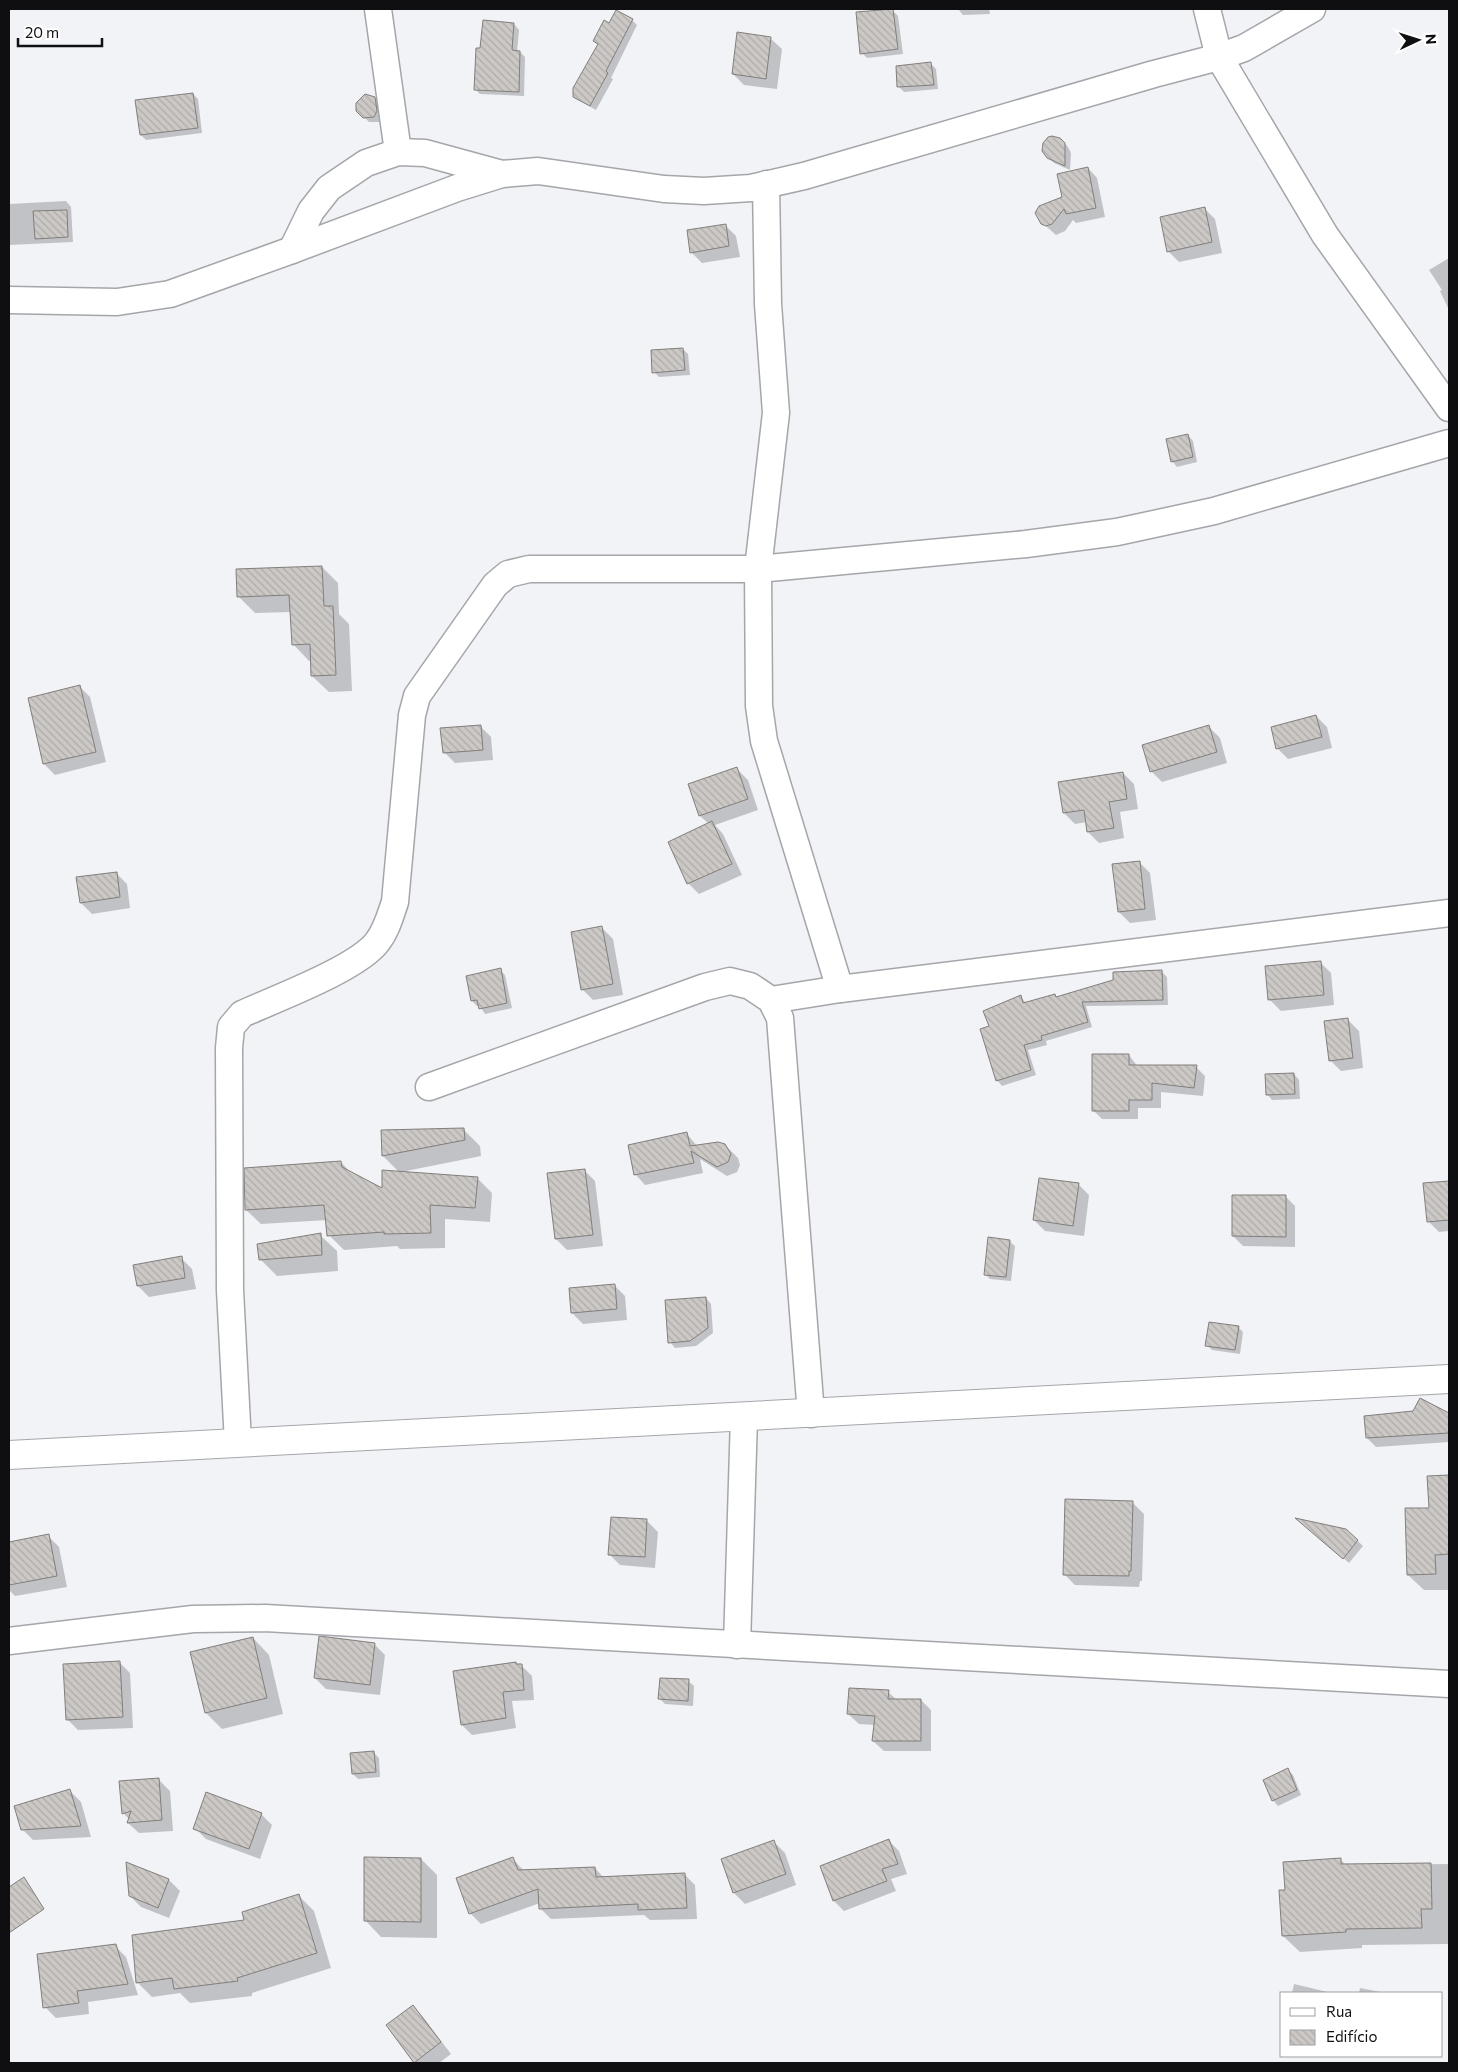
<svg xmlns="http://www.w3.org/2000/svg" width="1458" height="2072" viewBox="0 0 1458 2072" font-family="Commissioner,sans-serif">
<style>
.shadow{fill:#0003}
.building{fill:url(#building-back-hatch);stroke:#827e7c}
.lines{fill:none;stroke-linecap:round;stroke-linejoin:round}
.minor-casing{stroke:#a5a6aa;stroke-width:29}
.secondary-casing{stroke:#a5a6aa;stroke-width:30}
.minor{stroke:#fff;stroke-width:26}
.secondary{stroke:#fff;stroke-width:28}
</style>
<defs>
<pattern id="building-back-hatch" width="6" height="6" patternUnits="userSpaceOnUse" patternTransform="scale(1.25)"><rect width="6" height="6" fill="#ccc8c5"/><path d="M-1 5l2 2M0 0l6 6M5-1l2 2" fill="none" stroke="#aeaba8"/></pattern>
</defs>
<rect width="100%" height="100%" fill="#f1f3f7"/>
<g class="shadow">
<path d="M958,9H989L990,14L963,15Z"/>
<path d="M892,10L898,16L903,54L867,58L862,53Z"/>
<path d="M632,20L637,25L611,78L613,79L596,110L580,101L574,96L598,45L595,41L610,25Z"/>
<path d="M514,24L519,30L517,52H520L525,57L524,96L480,94L475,89L481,49Z"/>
<path d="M770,38L782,49L777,89L744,85L733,74Z"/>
<path d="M931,64L936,69L938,89L904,92L899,87Z"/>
<path d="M193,94L198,99L202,133L146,140L141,135Z"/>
<path d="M365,95L375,99L380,104L382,116L379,122H369L357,110V103Z"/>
<path d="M1063,141L1068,147L1071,153L1070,170L1054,163L1048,157Z"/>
<path d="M1088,168L1097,178L1105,217L1076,223L1073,220L1065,231L1056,235L1039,220L1063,198Z"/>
<path d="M66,201L71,207L73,242L9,245V204Z"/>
<path d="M1204,208L1215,219L1222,253L1179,262L1168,251Z"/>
<path d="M725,225L736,236L740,257L702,263L691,252Z"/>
<path d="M1449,258V310L1440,291L1442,290L1429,270Z"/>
<path d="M683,349L688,354L690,375L659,377L654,372Z"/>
<path d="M1188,435L1193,441L1197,462L1177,467L1172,461Z"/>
<path d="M322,567L338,583L339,614L349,624L352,691L329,692L312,676V661H309L293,644L291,612L255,613L238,596Z"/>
<path d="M79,686L90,697L106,762L55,775L44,764L29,699Z"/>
<path d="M1316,716L1327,727L1332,748L1288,759L1277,748Z"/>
<path d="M480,726L491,737L493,760L455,763L444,752Z"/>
<path d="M1209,727L1220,738L1227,763L1162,782L1151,771Z"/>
<path d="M737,769L748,780L758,810L715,825L723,834L742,875L699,894L688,883L709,824L700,816Z"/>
<path d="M1123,773L1134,784L1138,809L1120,812L1124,838L1099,843L1088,832L1087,822L1075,824L1064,813Z"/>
<path d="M1139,862L1150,873L1156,920L1130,923L1119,912Z"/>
<path d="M116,873L127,884L130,908L92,914L81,903Z"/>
<path d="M602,928L613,939L623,995L593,1000L582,989Z"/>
<path d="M1320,962L1331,973L1334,1005L1281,1011L1270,1000Z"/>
<path d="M500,970L505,975L512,1008L485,1014L480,1006H477L472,1001L467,977Z"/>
<path d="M1162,972L1167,977L1168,1005L1086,1006L1092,1027L1046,1041L1047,1045L1028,1050L1036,1075L1002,1086L997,1080L991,1027L1021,997L1026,1003L1054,995L1057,998L1114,981Z"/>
<path d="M1348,1020L1359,1031L1363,1068L1341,1071L1330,1060Z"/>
<path d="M1129,1055L1138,1067H1196L1205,1076L1203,1096L1161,1092V1108H1138V1119H1102L1093,1110Z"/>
<path d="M1294,1074L1299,1080L1300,1099L1272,1100L1267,1094Z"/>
<path d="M463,1129L480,1146L481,1156L401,1172L477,1178L492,1193L490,1222L445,1219V1248L400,1249L397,1246L344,1250L329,1235L327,1220L261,1224L246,1210L341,1162L352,1174L384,1190L400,1173L383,1156Z"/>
<path d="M687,1134L697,1146L725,1145L738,1158L740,1165L737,1172L727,1176L700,1159L703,1173L645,1185L636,1175L630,1146Z"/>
<path d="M584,1170L595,1181L603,1246L567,1250L556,1239Z"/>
<path d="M1449,1182V1231L1439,1232L1428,1221L1424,1185Z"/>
<path d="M1078,1184L1089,1195L1084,1236L1045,1231L1034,1220Z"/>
<path d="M1285,1196L1295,1206V1247L1243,1246L1233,1236Z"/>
<path d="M320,1235L337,1251L338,1271L277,1276L260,1259Z"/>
<path d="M1009,1241L1015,1246L1011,1281L990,1279L985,1274Z"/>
<path d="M181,1258L192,1269L196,1289L149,1297L138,1286Z"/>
<path d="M614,1285L625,1296L627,1320L583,1324L572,1313Z"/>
<path d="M706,1298L711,1304L713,1333L696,1346L675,1348L670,1342Z"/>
<path d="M1238,1327L1243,1332L1240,1354L1212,1350L1207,1345Z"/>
<path d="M1446,1413H1449V1442L1376,1447L1367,1438Z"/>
<path d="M1449,1476V1590H1424L1408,1575L1430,1509L1428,1477Z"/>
<path d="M1133,1503L1144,1514L1142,1581H1140L1139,1587L1075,1585L1064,1574Z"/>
<path d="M647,1521L658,1532L655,1568L620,1565L609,1554Z"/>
<path d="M1302,1523L1346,1530L1363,1546L1349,1563Z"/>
<path d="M48,1536L59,1547L67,1587L15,1596L9,1590V1544Z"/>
<path d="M253,1638L269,1655L283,1714L222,1729L206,1713Z"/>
<path d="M374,1644L385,1655L380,1695L326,1689L315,1678Z"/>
<path d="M119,1662L130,1673L133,1728L78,1730L67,1719Z"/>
<path d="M516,1663L522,1666L532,1676L534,1700L512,1701L516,1728L472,1735L462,1725Z"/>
<path d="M688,1681L694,1686L693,1706L665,1704L660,1699Z"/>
<path d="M888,1692L897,1700H921L931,1710V1751H884L873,1741L875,1725L859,1724L848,1714Z"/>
<path d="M373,1752L379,1758L380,1777L358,1779L353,1774Z"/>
<path d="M1288,1770L1293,1775L1301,1795L1278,1806L1273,1800Z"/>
<path d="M159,1780L170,1791L173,1831L139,1833L128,1823L129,1819L123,1813Z"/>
<path d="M70,1791L81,1802L91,1837L33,1840L22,1829Z"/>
<path d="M261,1814L272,1825L260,1859L206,1839L195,1828Z"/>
<path d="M889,1841L899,1851L907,1874L891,1879L896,1891L844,1911L834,1901L821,1866Z"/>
<path d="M774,1842L785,1853L796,1885L745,1904L734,1893Z"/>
<path d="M421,1859L437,1875V1938L381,1937L365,1920Z"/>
<path d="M513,1859L524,1871L595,1868L604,1878L684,1874L695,1885L697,1919L650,1920L644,1915L551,1919L540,1908V1903L481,1924L470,1913Z"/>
<path d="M1340,1859L1346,1865L1449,1864V1944L1362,1945V1948L1300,1952L1283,1936L1286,1891Z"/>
<path d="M127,1864L169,1880L180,1891L169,1918L141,1907L130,1896Z"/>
<path d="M299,1896L314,1911L331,1968L252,1993V1996L190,2003L180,1993L152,1997L137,1982L246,1921Z"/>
<path d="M115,1946L126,1957L138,1995L88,2002L89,2014L56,2018L45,2007L41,1976L38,1971Z"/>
<path d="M1294,1984L1332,1993H1292Z"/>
<path d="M1360,1988L1386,1993H1359Z"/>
<path d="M412,2006L423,2017L451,2054L439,2063H416L387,2025Z"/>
</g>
<g class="building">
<path d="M893,9L898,49L860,54L856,12Z"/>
<path d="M616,10L633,19L606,71L608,73L590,106L573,97V88L598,44L593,41L604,20L609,23Z"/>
<path d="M483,20L514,23L512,50L520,51L519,92L474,90L476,48H480Z"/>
<path d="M737,32L771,37L766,79L732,74Z"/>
<path d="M931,62L934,85L897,87L896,66Z"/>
<path d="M193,93L198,128L140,135L135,100Z"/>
<path d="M365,94L375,97L377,111L374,117L363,118L356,111V103Z"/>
<path d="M1052,136L1060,138L1065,143V166L1047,158L1042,151L1043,143L1048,137Z"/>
<path d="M1088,167L1096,208L1066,214L1064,209L1052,224L1046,226L1041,224L1035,213L1039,206L1062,197L1057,174Z"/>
<path d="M1205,207L1212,242L1167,252L1160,217Z"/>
<path d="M67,210L68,237L35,239L33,211Z"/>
<path d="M726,224L729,246L690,253L687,230Z"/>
<path d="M683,348L685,370L652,373L651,350Z"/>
<path d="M1188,434L1193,457L1171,462L1166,439Z"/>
<path d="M322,566L324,606H333L336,675L311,676L310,644L292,645L289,595L237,597L236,569Z"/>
<path d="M80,685L96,752L43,764L28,698Z"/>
<path d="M1316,715L1322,737L1276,749L1271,727Z"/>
<path d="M481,725L483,750L443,753L440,728Z"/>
<path d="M1209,725L1217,752L1150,772L1142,745Z"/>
<path d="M737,767L748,799L699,816L688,784Z"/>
<path d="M1123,772L1127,799L1109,802L1114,828L1087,832L1084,810L1063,813L1058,782Z"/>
<path d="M712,821L732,864L687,884L668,842Z"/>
<path d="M1140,861L1145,909L1118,912L1112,864Z"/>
<path d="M117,872L120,897L80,903L76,877Z"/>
<path d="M602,926L613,984L581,990L571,932Z"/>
<path d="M1321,961L1324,995L1268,1000L1265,966Z"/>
<path d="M501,968L507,1003L479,1009L477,1000L471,1001L466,976Z"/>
<path d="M1162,970L1163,1000L1082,1002L1088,1022L1041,1036L1042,1040L1024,1045L1031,1070L996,1081L980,1029L989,1026L983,1011L1021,995L1023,1003L1055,994L1056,997L1113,980V972Z"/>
<path d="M1348,1018L1353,1058L1329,1061L1324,1021Z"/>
<path d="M1092,1054H1129V1065H1197L1194,1088L1152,1083V1100H1129V1111H1092Z"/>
<path d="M1294,1073L1295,1094L1266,1095L1265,1074Z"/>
<path d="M464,1128L465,1140L382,1156L381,1130Z"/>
<path d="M687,1132L690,1146L718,1142L725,1144L731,1154L728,1162L717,1167L691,1151L694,1163L634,1175L628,1145Z"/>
<path d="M341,1161L342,1167L382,1188V1170L478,1177L475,1208L430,1205L431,1233L384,1234V1232L327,1236L324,1205L245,1210L244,1168Z"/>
<path d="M585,1169L593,1235L555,1239L547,1173Z"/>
<path d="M1039,1178L1079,1183L1073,1226L1033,1220Z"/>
<path d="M1449,1181V1220L1427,1222L1423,1183Z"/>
<path d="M1232,1195H1286V1237L1232,1236Z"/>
<path d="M321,1233L322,1255L259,1260L257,1244Z"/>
<path d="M988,1237L1010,1240L1006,1277L984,1275Z"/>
<path d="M182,1256L185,1278L137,1286L133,1265Z"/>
<path d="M615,1284L617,1309L571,1313L569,1288Z"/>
<path d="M706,1297L708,1328L690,1341L668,1343L665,1300Z"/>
<path d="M1209,1322L1239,1326L1235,1350L1205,1346Z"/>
<path d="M1420,1398L1449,1413V1433L1366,1438L1364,1416L1413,1411Z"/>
<path d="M1449,1475V1554L1435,1555L1436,1574L1407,1575L1405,1508H1429L1427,1476Z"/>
<path d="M1065,1499L1133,1501L1131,1571H1129V1576L1063,1575Z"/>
<path d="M611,1517L647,1519L645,1557L608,1555Z"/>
<path d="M1295,1518L1346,1529L1358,1540L1343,1559Z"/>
<path d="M49,1534L57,1576L9,1585V1542Z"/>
<path d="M319,1636L375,1643L370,1685L314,1678Z"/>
<path d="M253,1637L267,1698L205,1713L190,1652Z"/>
<path d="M120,1661L123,1717L66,1720L63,1664Z"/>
<path d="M516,1662V1664H522L524,1690L503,1692L506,1718L461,1725L453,1671Z"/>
<path d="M660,1678L689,1679L688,1701L658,1699Z"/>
<path d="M849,1688L889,1690L888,1699H921V1741H872L875,1716L847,1714Z"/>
<path d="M374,1751L376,1772L352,1774L350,1753Z"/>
<path d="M1288,1768L1297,1790L1272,1801L1263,1780Z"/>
<path d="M159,1778L162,1820L127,1823L131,1811L122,1814L119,1781Z"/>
<path d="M70,1789L81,1826L21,1830L14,1806Z"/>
<path d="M206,1792L262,1813L249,1849L193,1829Z"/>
<path d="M889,1839L898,1864L882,1869L887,1881L833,1901L820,1866Z"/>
<path d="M774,1840L786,1874L733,1893L721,1859Z"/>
<path d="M364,1857L421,1858V1922L364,1921Z"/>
<path d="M513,1857L518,1870L595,1867L596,1877L685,1873L687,1908L638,1910V1904L539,1909L538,1889L469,1914L456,1878Z"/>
<path d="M1341,1858V1864L1431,1863L1432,1909H1421L1422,1928L1346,1929V1932L1282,1936L1279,1890H1285L1283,1862Z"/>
<path d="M126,1862L169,1879L158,1908L129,1896Z"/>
<path d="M24,1877L44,1909L9,1933V1887Z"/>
<path d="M299,1894L317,1953L237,1978L238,1981L174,1989L172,1978L136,1983L132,1935L244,1920L242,1912Z"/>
<path d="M116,1944L128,1984L77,1991L79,2003L43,2008L37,1954Z"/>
<path d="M413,2005L441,2042L414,2063L386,2025Z"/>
</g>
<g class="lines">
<g class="minor-casing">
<g id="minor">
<path d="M378,9L398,152"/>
<path d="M1207,9L1219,57L1325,235L1449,408"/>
<path d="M766,184L768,304L776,413L758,569L759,706L764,741L840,989"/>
<path d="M292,250L311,211L329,188L366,163L398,152L425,153L502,174"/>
<path d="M9,300L117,302L170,294L292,250L457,188L502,174L538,171L664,189L704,191L751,188L804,176L1154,74L1219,57L1244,48L1312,9"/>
<path d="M771,1000L840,989L1449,913"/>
<path d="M429,1087L705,987L730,981L750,986L771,1000L780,1018L811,1414"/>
<path d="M238,1443L230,1290L229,1048L231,1027L242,1014C275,999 359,968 378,941C387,929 390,916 395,902L412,715L417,696L495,585L508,574L529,569H758L1026,544L1117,532L1214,511L1449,443"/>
<path d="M9,1641L193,1619L265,1618L1449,1684"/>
<path d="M737,1645L744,1417"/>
</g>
</g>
<g class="secondary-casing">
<path id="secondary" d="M9,1455L1449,1379"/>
</g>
<use href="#minor" class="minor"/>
<use href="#secondary" class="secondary"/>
</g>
<rect width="1458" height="2072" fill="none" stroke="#0f0f11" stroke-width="20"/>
<rect x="1280" y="1992" width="162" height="65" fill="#ffffff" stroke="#9f9fa0"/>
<rect x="1290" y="2008" width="25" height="8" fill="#ffffff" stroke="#9f9fa0"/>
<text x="1326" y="2017" font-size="15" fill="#0f0f11">Rua</text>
<rect x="1290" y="2030" width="25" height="15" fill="url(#building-back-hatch)" stroke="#9f9fa0"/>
<text x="1326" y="2042" font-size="15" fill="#0f0f11">Edifício</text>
<g transform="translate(1418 40) rotate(86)" stroke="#ffffff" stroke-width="4" paint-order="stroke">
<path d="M0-4L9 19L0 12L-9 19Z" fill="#0f0f11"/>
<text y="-8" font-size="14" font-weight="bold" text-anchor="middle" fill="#0f0f11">N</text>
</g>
<path d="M18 38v8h84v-8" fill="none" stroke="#0f0f11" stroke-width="2.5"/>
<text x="25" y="38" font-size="15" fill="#0f0f11" stroke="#ffffff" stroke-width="4" paint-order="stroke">20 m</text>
</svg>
